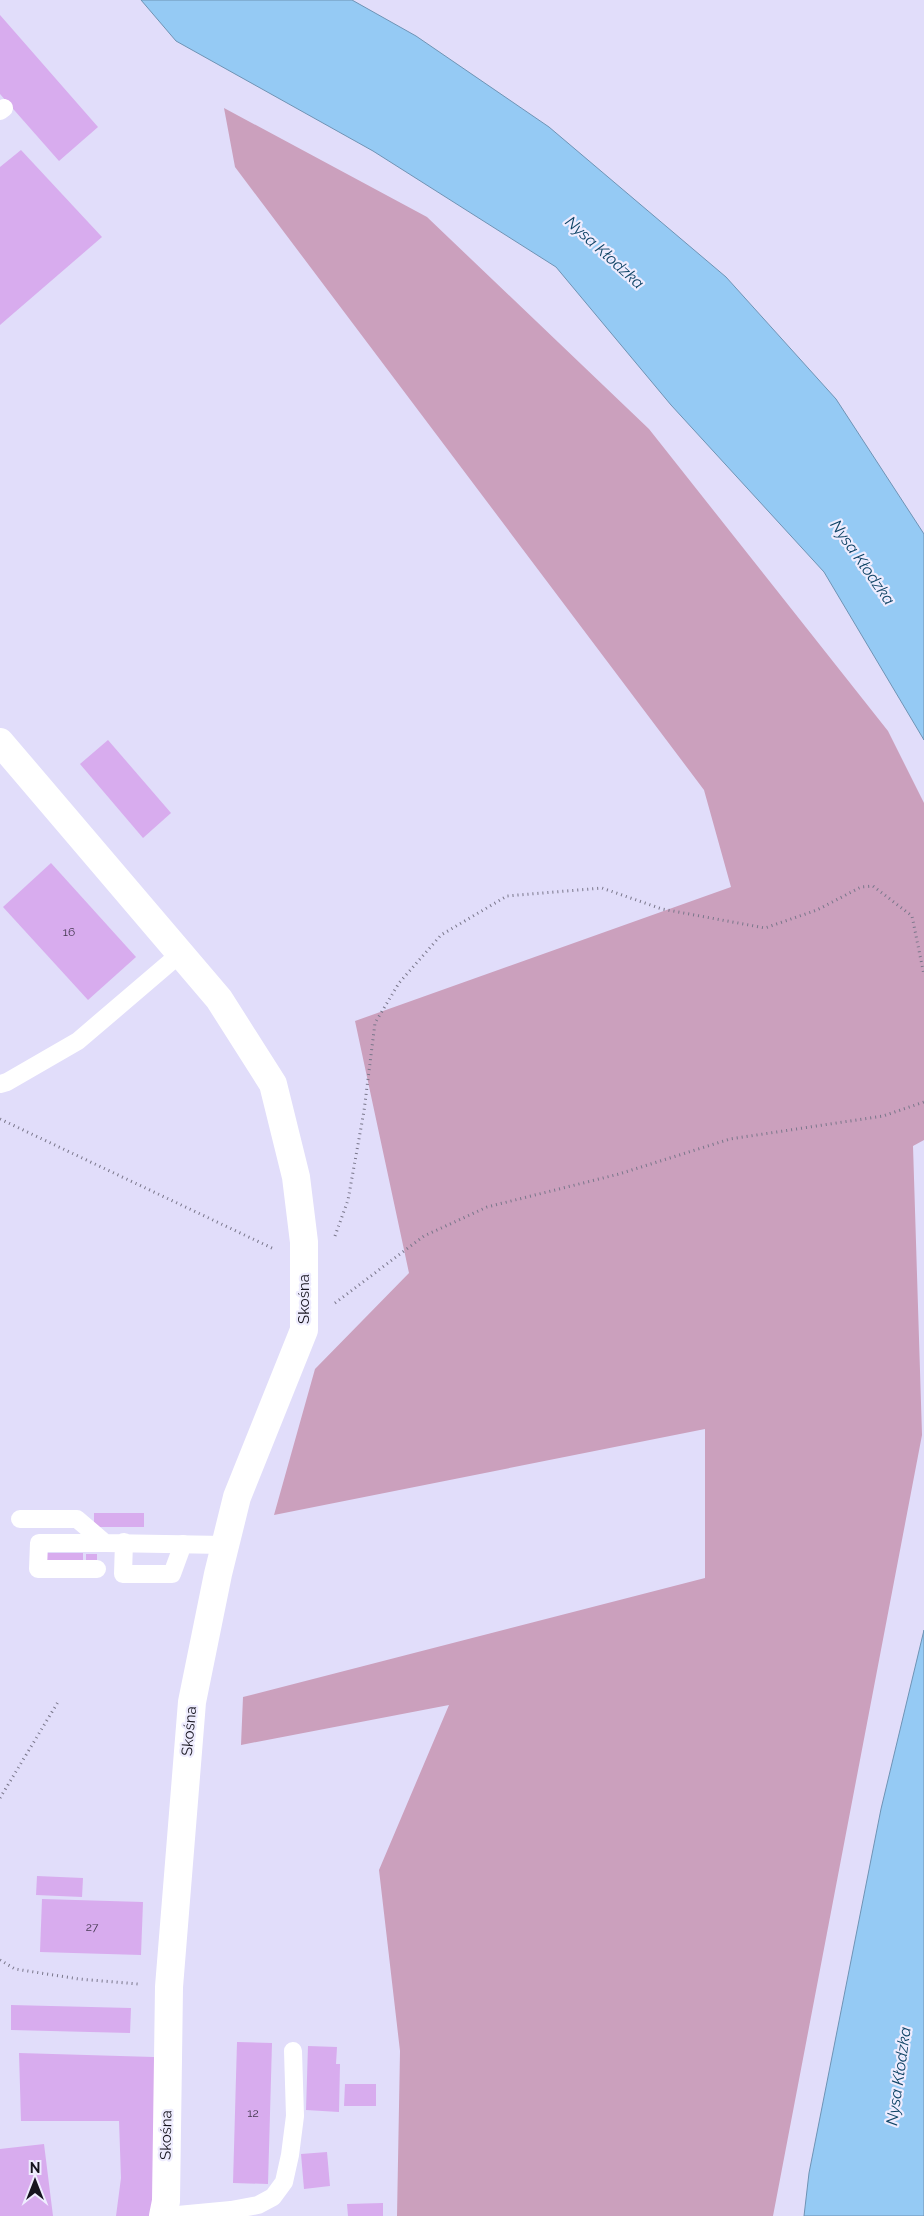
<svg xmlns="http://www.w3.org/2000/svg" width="924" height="2216" viewBox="0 0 924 2216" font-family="Raleway,sans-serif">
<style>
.green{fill:#cba0bd}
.water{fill:#95caf4;stroke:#6f93b4}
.building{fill:#d8acee}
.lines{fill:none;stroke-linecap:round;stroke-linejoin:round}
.path{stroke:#79768a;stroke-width:3;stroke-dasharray:1 4;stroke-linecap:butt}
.service{stroke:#fff;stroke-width:18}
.minor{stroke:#fff;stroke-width:28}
.labels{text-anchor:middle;stroke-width:4.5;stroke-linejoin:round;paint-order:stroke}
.number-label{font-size:12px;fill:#463a52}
.street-label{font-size:15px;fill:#16141e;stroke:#eeecfe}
.water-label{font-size:16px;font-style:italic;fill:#0e4365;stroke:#eeecfe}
</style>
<rect width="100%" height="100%" fill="#e1ddfa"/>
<path class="green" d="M224,108L427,217L649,429L888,731L924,803V1140L913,1146L922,1435L773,2216H397L400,2051L379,1870L449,1705L241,1745L243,1697L705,1578V1429L274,1515L315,1369L409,1273L355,1021L731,887L704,790L235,167Z"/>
<g class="water">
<path d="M141,0H352L416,36L549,127L726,277L836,399L924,534V740L824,572L671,405L556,267L373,151L176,41Z"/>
<path d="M924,1630V2216H804L809,2173L881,1809Z"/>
</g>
<g class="building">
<path d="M0,15L98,127L59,161L0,94Z"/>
<path d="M21,150L102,237L0,325V167Z"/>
<path d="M108,740L171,813L143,838L80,764Z"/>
<path d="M51,863L136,957L88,1000L3,907Z"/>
<rect x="94" y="1513" width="50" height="14"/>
<path d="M40,1553H83V1567L40,1566Z"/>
<rect x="86" y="1554" width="11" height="10"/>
<path d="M37,1876L83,1878L82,1897L36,1895Z"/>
<path d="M42,1899L143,1902L141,1955L40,1952Z"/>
<path d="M11,2005L131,2008L130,2033L11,2030Z"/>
<path d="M237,2042L272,2043L268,2184L233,2183Z"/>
<path d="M308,2046L337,2047L336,2064H340L339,2112L306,2110Z"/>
<path d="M19,2053L154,2057L157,2202L154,2216H116L121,2178L119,2121H21Z"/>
<path d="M345,2084H376V2106H344Z"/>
<path d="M44,2144L53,2216H0V2149Z"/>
<path d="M327,2152L330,2186L304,2189L301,2154Z"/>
<path d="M383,2203V2216H348L347,2204Z"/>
</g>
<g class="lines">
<g class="path">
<path d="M0,1119L274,1249"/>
<path d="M335,1236L348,1200L364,1111L375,1023L399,983L441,935L507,896L602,888L662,909L765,928L817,910L861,887L873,886L912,916L924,975"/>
<path d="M335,1303L424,1236L487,1207L619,1174L730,1139L883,1116L924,1102"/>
<path d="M0,1798L58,1702"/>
<path d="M0,1960L15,1969L79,1979L138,1984"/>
</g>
<g class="service">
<path d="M0,111L4,108"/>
<path d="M0,1084L7,1082L78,1041L181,953"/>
<path d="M20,1519H77L105,1543L225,1545"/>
<path d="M124,1542L123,1574H172L183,1544"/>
<path d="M97,1569H38L39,1543H105"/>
<path d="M167,2216L231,2210L258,2205L273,2197L284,2182L290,2155L295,2116L293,2051"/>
</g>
<path class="minor" d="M0,742L219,999L273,1084L296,1177L304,1242V1330L237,1497L218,1574L192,1702L169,1987L166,2201L163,2216"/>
</g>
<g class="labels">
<g class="number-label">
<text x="69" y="936">16</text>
<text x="92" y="1931">27</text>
<text x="253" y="2117">12</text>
</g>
<g class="street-label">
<text transform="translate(304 1299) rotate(-90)" y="5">Skośna</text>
<text transform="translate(189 1731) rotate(-85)" y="5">Skośna</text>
<text transform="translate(166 2135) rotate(-89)" y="5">Skośna</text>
</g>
<g class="water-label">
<text transform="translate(605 252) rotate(42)" y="6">Nysa Kłodzka</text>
<text transform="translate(863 562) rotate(55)" y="6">Nysa Kłodzka</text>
<text transform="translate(898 2076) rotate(-82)" y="6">Nysa Kłodzka</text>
</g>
</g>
<g transform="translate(35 2181)" stroke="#eeecfe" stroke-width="4" paint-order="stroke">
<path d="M0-4L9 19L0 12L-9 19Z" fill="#16141e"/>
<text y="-8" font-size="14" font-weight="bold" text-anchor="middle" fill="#16141e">N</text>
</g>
</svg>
